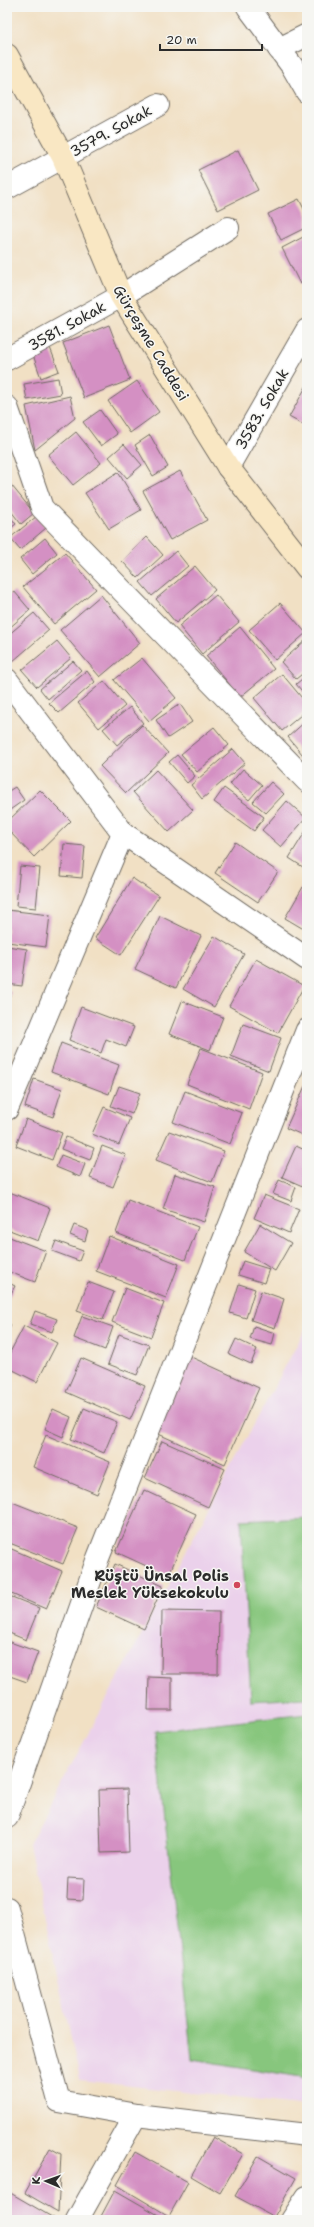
<svg xmlns="http://www.w3.org/2000/svg" width="314" height="2227" viewBox="0 0 314 2227" font-family="'Shantell Sans',sans-serif">
<style>
.built{fill:#ebd1eb}
.grass{fill:#87c67d;stroke:#597854}
.building{fill:#d490c3}
.lines{fill:none;stroke-linecap:round;stroke-linejoin:round}
.street-casing{stroke:#706a61;stroke-width:24}
.secondary-casing{stroke:#706a61;stroke-width:24}
.street{stroke:#fff;stroke-width:22}
.secondary{stroke:#f9e7c3;stroke-width:22}
.poi-dot{fill:#d1495b;stroke:#f6f6f2;stroke-width:1.5}
.labels{text-anchor:middle;stroke-width:3;stroke-linejoin:round;paint-order:stroke}
.street-label{font-size:15px;fill:#2b2b2b;stroke:#f6f6f2}
.poi-label{font-size:15px;font-weight:bold;fill:#2b2b2b;stroke:#f6f6f2;text-anchor:end}
</style>
<rect width="100%" height="100%" fill="#f6f6f2"/>
<filter id="ink" filterUnits="userSpaceOnUse"><feTurbulence type="fractalNoise" baseFrequency=".025" numOctaves="2"/><feDisplacementMap in="SourceGraphic" scale="8" xChannelSelector="R" yChannelSelector="G"/><feConvolveMatrix kernelMatrix="1 2 1 2 8 2 1 2 1" color-interpolation-filters="sRGB"/></filter>
<filter id="wash" filterUnits="userSpaceOnUse"><feTurbulence type="fractalNoise" baseFrequency=".012" numOctaves="4" result="noise"/><feDisplacementMap in="SourceGraphic" scale="16" xChannelSelector="R" yChannelSelector="G"/><feGaussianBlur stdDeviation="0.9" result="paint"/><feColorMatrix in="noise" values="0 0 0 0 0 0 0 0 0 0 0 0 0 0 0 0 0 1.4 0 .05"/><feComposite in="paint" operator="in"/></filter>
<g filter="url(#wash)">
<rect width="100%" height="100%" fill="#f1e0c4"/>
<path class="built" d="M307,1326V2106L80,2080L29,1844Z"/>
<g class="grass">
<path d="M307,1517V1698L251,1701L241,1520Z"/>
<path d="M307,1714V2078L192,2059L155,1731Z"/>
</g>
<g id="blocks">
<g class="building">
<path d="M238,150L258,190L218,210L198,170Z"/>
<path d="M299,199L307,215V227L281,240L268,214Z"/>
<path d="M307,235V280L300,284L282,248Z"/>
<path d="M109,325L130,380L84,398L63,343Z"/>
<path d="M49,345L59,371L41,378L32,352Z"/>
<path d="M58,378L61,394L27,400L24,384Z"/>
<path d="M137,381L159,412L130,433L108,401Z"/>
<path d="M307,385V427L289,417Z"/>
<path d="M70,396L75,418L35,450L26,406Z"/>
<path d="M100,410L117,434L101,446L83,422Z"/>
<path d="M76,432L101,463L73,485L48,455Z"/>
<path d="M150,435L168,467L153,476L135,445Z"/>
<path d="M124,444L142,465L127,478L109,457Z"/>
<path d="M180,471L207,520L170,540L143,491Z"/>
<path d="M118,472L141,510L109,529L85,493Z"/>
<path d="M7,480L34,513L21,524L7,506Z"/>
<path d="M7,513L16,524L7,531Z"/>
<path d="M37,516L46,528L20,550L10,538Z"/>
<path d="M147,537L163,555L138,578L122,561Z"/>
<path d="M45,538L57,553L32,574L20,559Z"/>
<path d="M176,551L188,566L152,596L140,582Z"/>
<path d="M65,553L96,589L54,624L23,587Z"/>
<path d="M195,566L215,590L176,623L156,599Z"/>
<path d="M14,591L30,610L7,630V597Z"/>
<path d="M101,595L140,643L100,677L60,630Z"/>
<path d="M216,595L239,622L202,654L179,626Z"/>
<path d="M280,603L306,633L275,660L249,630Z"/>
<path d="M34,613L49,630L12,662L7,657V636Z"/>
<path d="M240,627L274,669L240,697L206,656Z"/>
<path d="M307,639V670L296,679L281,662Z"/>
<path d="M57,641L71,658L37,687L22,670Z"/>
<path d="M142,658L176,698L149,721L114,680Z"/>
<path d="M73,661L81,670L48,699L40,689Z"/>
<path d="M87,671L95,682L59,713L49,703Z"/>
<path d="M282,674L307,704V710L282,731L254,698Z"/>
<path d="M307,675V697L296,684Z"/>
<path d="M104,681L125,706L99,728L78,703Z"/>
<path d="M180,704L192,722L168,738L156,720Z"/>
<path d="M130,707L143,723L117,745L103,729Z"/>
<path d="M307,720V760L288,737Z"/>
<path d="M142,725L168,753L126,793L100,766Z"/>
<path d="M214,727L229,745L197,772L181,754Z"/>
<path d="M233,749L245,763L202,799L191,785Z"/>
<path d="M177,755L195,776L187,783L169,762Z"/>
<path d="M243,769L262,785L249,800L230,784Z"/>
<path d="M156,770L193,810L169,832L133,792Z"/>
<path d="M271,782L284,794L266,813L253,802Z"/>
<path d="M15,787L24,800L7,812V792Z"/>
<path d="M224,788L264,817L254,831L214,802Z"/>
<path d="M40,790L71,821L34,857L7,829V822Z"/>
<path d="M287,801L306,818L281,847L262,830Z"/>
<path d="M307,829V867L306,869L289,858Z"/>
<path d="M235,842L278,872L258,902L215,873Z"/>
<path d="M64,844L85,846L82,878L61,876Z"/>
<path d="M20,866L40,868L36,908L16,906Z"/>
<path d="M132,878L159,896L121,955L95,938Z"/>
<path d="M303,887L307,889V931L285,918Z"/>
<path d="M7,910L50,915L46,947L7,942Z"/>
<path d="M160,916L201,936L176,988L135,969Z"/>
<path d="M214,936L244,954L214,1007L183,989Z"/>
<path d="M7,946L27,949L22,986L7,984Z"/>
<path d="M256,959L304,986L278,1033L229,1006Z"/>
<path d="M7,991L11,992L7,1004Z"/>
<path d="M182,1001L223,1017L210,1050L169,1034Z"/>
<path d="M81,1007L134,1027L126,1047L106,1039L101,1053L69,1040Z"/>
<path d="M243,1024L281,1038L269,1071L231,1056Z"/>
<path d="M61,1043L119,1065L109,1094L51,1072Z"/>
<path d="M201,1048L262,1072L249,1109L187,1084Z"/>
<path d="M34,1079L62,1089L53,1117L25,1107Z"/>
<path d="M119,1086L140,1093L132,1114L111,1106Z"/>
<path d="M305,1086L307,1087V1137L286,1128Z"/>
<path d="M185,1091L242,1113L230,1144L173,1122Z"/>
<path d="M104,1107L130,1118L119,1145L92,1134Z"/>
<path d="M26,1119L62,1133L52,1160L16,1146Z"/>
<path d="M169,1131L224,1151L212,1182L156,1160Z"/>
<path d="M66,1137L94,1148L90,1160L61,1149Z"/>
<path d="M102,1146L126,1155L113,1187L90,1178Z"/>
<path d="M296,1146L307,1151V1188L282,1177Z"/>
<path d="M61,1155L85,1164L80,1177L56,1167Z"/>
<path d="M175,1174L215,1187L204,1222L163,1209Z"/>
<path d="M279,1180L296,1187L291,1201L273,1194Z"/>
<path d="M7,1191L50,1208L38,1241L7,1229Z"/>
<path d="M264,1195L299,1209L289,1233L254,1218Z"/>
<path d="M128,1200L198,1227L185,1260L116,1233Z"/>
<path d="M260,1224L291,1243L275,1271L244,1252Z"/>
<path d="M74,1225L88,1230L85,1241L70,1235Z"/>
<path d="M7,1236L46,1251L35,1282L7,1271Z"/>
<path d="M109,1236L179,1264L166,1298L96,1271Z"/>
<path d="M56,1241L83,1251L79,1261L52,1251Z"/>
<path d="M243,1261L269,1269L264,1283L238,1275Z"/>
<path d="M7,1282L15,1286L7,1301Z"/>
<path d="M88,1282L114,1292L103,1320L77,1311Z"/>
<path d="M239,1284L255,1289L246,1318L230,1313Z"/>
<path d="M125,1288L164,1303L151,1337L112,1322Z"/>
<path d="M261,1291L284,1299L275,1328L251,1320Z"/>
<path d="M35,1311L57,1319L52,1332L30,1324Z"/>
<path d="M82,1316L113,1327L105,1350L74,1338Z"/>
<path d="M7,1323L11,1325L7,1334Z"/>
<path d="M24,1326L57,1343L37,1382L7,1367V1358Z"/>
<path d="M254,1326L275,1333L272,1345L250,1339Z"/>
<path d="M119,1334L149,1345L137,1375L108,1364Z"/>
<path d="M236,1339L257,1349L251,1364L229,1354Z"/>
<path d="M189,1356L259,1388L225,1464L154,1432Z"/>
<path d="M81,1358L145,1386L130,1420L66,1392Z"/>
<path d="M84,1408L117,1422L104,1453L71,1439Z"/>
<path d="M53,1409L71,1417L63,1437L45,1429Z"/>
<path d="M46,1435L110,1462L97,1494L33,1467Z"/>
<path d="M162,1441L225,1469L208,1507L145,1478Z"/>
<path d="M144,1490L196,1514L168,1576L116,1552Z"/>
<path d="M7,1500L78,1528L63,1564L7,1542Z"/>
<path d="M7,1547L62,1571L46,1609L7,1592Z"/>
<path d="M115,1564L163,1586L144,1629L96,1607Z"/>
<path d="M7,1595L39,1608L26,1640L7,1632Z"/>
<path d="M162,1611L219,1612L218,1674H161Z"/>
<path d="M7,1641L38,1652L27,1682L7,1675Z"/>
<path d="M149,1677L172,1678V1710H148Z"/>
<path d="M127,1789L129,1852L101,1853L99,1790Z"/>
<path d="M68,1878L84,1879L83,1900L67,1899Z"/>
<path d="M213,2137L243,2154L220,2193L191,2176Z"/>
<path d="M50,2148L61,2154L58,2212L25,2193Z"/>
<path d="M135,2152L188,2182L169,2216L117,2185Z"/>
<path d="M258,2156L296,2178L274,2217L235,2196Z"/>
<path d="M115,2190L167,2220H99Z"/>
<path d="M7,2191L57,2220H7Z"/>
</g>
</g>
</g>
<g filter="url(#ink)">
<use href="#blocks" fill-opacity="0" stroke="#706a61" stroke-width="1"/>
<g class="lines">
<g class="street-casing">
<g id="street">
<path d="M248,7L292,66L307,92"/>
<path d="M279,49L307,35"/>
<path d="M7,188L158,105"/>
<path d="M7,359L121,296L228,228"/>
<path d="M7,407L42,508L307,781"/>
<path d="M228,467L307,330"/>
<path d="M7,680L123,833L7,1109"/>
<path d="M123,833L307,959"/>
<path d="M7,1817L98,1558L307,1030"/>
<path d="M7,1908L59,2101L136,2115L307,2135"/>
<path d="M77,2220L136,2115"/>
<path d="M292,2220L307,2197"/>
</g>
</g>
<g class="secondary-casing">
<path id="secondary" d="M7,55L63,157L121,296L228,467L307,568"/>
</g>
<use href="#street" class="street"/>
<use href="#secondary" class="secondary"/>
</g>
</g>
<circle class="poi-dot" cx="237" cy="1585" r="4"/>
<g class="labels">
<g class="street-label">
<text transform="translate(111 131) rotate(-29)" y="5">3579. Sokak</text>
<text transform="translate(67 326) rotate(-29)" y="5">3581. Sokak</text>
<text transform="translate(151 343) rotate(59)" y="5">Gürçeşme Caddesi</text>
<text transform="translate(262 409) rotate(-60)" y="5">3583. Sokak</text>
</g>
<g class="poi-label">
<text x="229" y="1581">Rüştü Ünsal Polis<tspan x="229" dy="17">Meslek Yüksekokulu</tspan></text>
</g>
</g>
<rect width="314" height="2227" fill="none" stroke="#f6f6f2" stroke-width="24"/>
<g transform="translate(46 2181) rotate(272)" stroke="#f6f6f2" stroke-width="3" paint-order="stroke">
<path d="M0-3L7 15L0 10L-7 15Z" fill="#2b2b2b"/>
<text y="-6" font-size="11" font-weight="bold" text-anchor="middle" fill="#2b2b2b">K</text>
</g>
<path d="M160 44v6h102v-6" fill="none" stroke="#2b2b2b" stroke-width="2"/>
<text x="166" y="44" font-size="12" fill="#2b2b2b" stroke="#f6f6f2" stroke-width="3" paint-order="stroke">20 m</text>
</svg>
